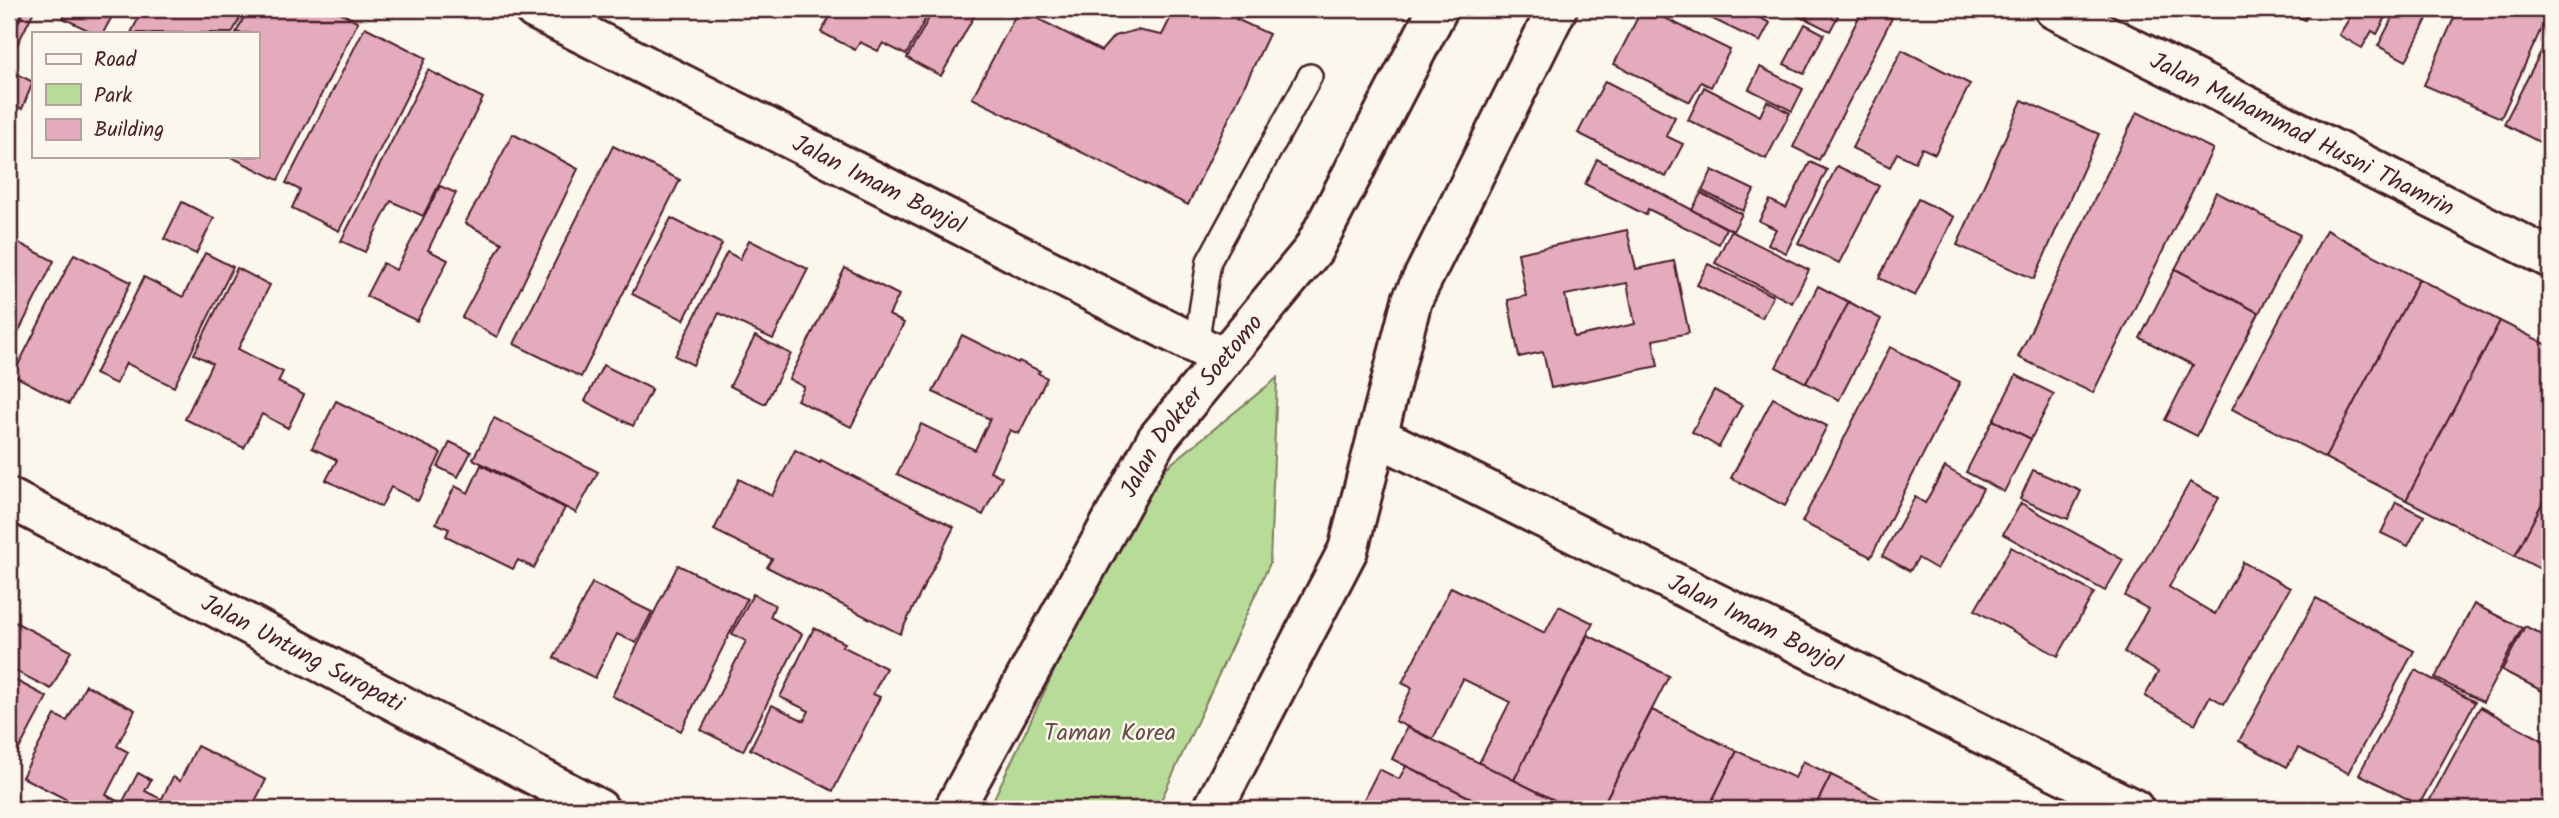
<svg xmlns="http://www.w3.org/2000/svg" width="2559" height="818" viewBox="0 0 2559 818" font-family="Kalam,sans-serif">
<style>
.green{fill:#b7dc97;stroke:#807e61;stroke-width:2}
.building{fill:#e4abbd;stroke:#4a1f2b;stroke-width:2;fill-rule:evenodd}
.lines{fill:none;stroke-linecap:round;stroke-linejoin:round}
.service-casing{stroke:#4a1f2b;stroke-width:28}
.minor-casing{stroke:#4a1f2b;stroke-width:44}
.tertiary-casing{stroke:#4a1f2b;stroke-width:44}
.secondary-casing{stroke:#4a1f2b;stroke-width:44}
.service{stroke:#fbf7ec;stroke-width:23}
.minor{stroke:#fbf7ec;stroke-width:38}
.tertiary{stroke:#fbf7ec;stroke-width:38}
.secondary{stroke:#fbf7ec;stroke-width:38}
.labels{text-anchor:middle;stroke-width:5;stroke-linejoin:round;paint-order:stroke}
.street-label{font-size:24px;fill:#4a1f2b;stroke:#fbf7ec}
.park-label{font-size:24px;fill:#654e46;stroke:#fbf7ec}
</style>
<rect width="100%" height="100%" fill="#fbf7ec"/>
<filter id="ink" filterUnits="userSpaceOnUse"><feTurbulence type="fractalNoise" baseFrequency=".0143" numOctaves="2"/><feDisplacementMap in="SourceGraphic" scale="14" xChannelSelector="R" yChannelSelector="G"/><feConvolveMatrix kernelMatrix="1 2 1 2 8 2 1 2 1" color-interpolation-filters="sRGB"/></filter>
<g filter="url(#ink)">
<path class="green" d="M1277,378L1270,563L1157,809H989L1140,489Z"/>
<g class="building">
<path d="M9,9H23L9,37Z"/>
<path d="M25,9H35L9,61V40Z"/>
<path d="M67,9H116L103,33H94L63,18Z"/>
<path d="M143,9H245L232,33H131Z"/>
<path d="M248,9H334L358,22L278,180L229,156H257V33H236Z"/>
<path d="M834,9H931L906,55L883,43L878,51L860,42L855,50L821,32Z"/>
<path d="M934,9H978L941,76L907,58Z"/>
<path d="M1019,9L1101,51L1114,36L1137,30L1162,35L1175,9H1242L1236,19L1269,34L1188,205L972,98Z"/>
<path d="M1642,9H1647L1730,50L1711,87L1701,82L1690,102L1614,64Z"/>
<path d="M1692,9H1753L1751,13L1770,23L1760,42Z"/>
<path d="M1788,9H1809L1804,19L1787,11Z"/>
<path d="M1812,9H1823L1838,16L1830,31L1806,19Z"/>
<path d="M1863,9H1874L1892,18L1819,160L1793,147Z"/>
<path d="M2281,9H2310L2305,20Z"/>
<path d="M2342,9H2390L2377,34L2372,31L2362,48L2339,35L2349,19L2339,13Z"/>
<path d="M2397,9H2432L2406,61L2378,46Z"/>
<path d="M2458,9H2550L2501,118L2424,85Z"/>
<path d="M1805,24L1824,34L1804,74L1784,64Z"/>
<path d="M365,27L426,58L339,231L292,208L300,190L286,183Z"/>
<path d="M2550,34V134L2545,145L2504,124Z"/>
<path d="M1902,50L1970,84L1935,154L1922,148L1915,162L1897,153L1890,167L1852,148Z"/>
<path d="M1760,67L1803,89L1792,111L1749,89Z"/>
<path d="M9,70L33,82L22,109L9,102Z"/>
<path d="M428,70L483,98L423,216L391,201L365,252L341,241Z"/>
<path d="M1605,81L1675,117L1666,136L1683,144L1666,177L1578,133Z"/>
<path d="M1704,87L1760,116L1767,101L1790,113L1766,159L1688,120Z"/>
<path d="M2022,100L2099,134L2034,279L1957,245Z"/>
<path d="M2137,112L2213,149L2093,393L2018,357Z"/>
<path d="M513,134L578,169L497,337L462,317L502,243L465,223Z"/>
<path d="M613,146L680,180L581,377L514,344Z"/>
<path d="M1597,159L1726,228L1719,244L1648,209L1646,215L1585,184Z"/>
<path d="M1810,162L1827,170L1786,253L1768,244L1776,229L1759,221L1770,200L1786,208Z"/>
<path d="M1837,166L1879,186L1839,263L1798,243Z"/>
<path d="M1712,170L1754,190L1743,211L1702,191Z"/>
<path d="M440,186L456,193L428,250L448,260L417,321L366,296L383,263L396,270Z"/>
<path d="M2216,192L2300,235L2259,313L2175,269Z"/>
<path d="M1701,193L1742,214L1733,231L1692,210Z"/>
<path d="M1918,199L1954,217L1915,296L1879,278Z"/>
<path d="M182,202L214,218L196,254L164,239Z"/>
<path d="M671,218L722,244L684,320L632,294Z"/>
<path d="M1627,230L1636,269L1674,261L1689,333L1653,340L1658,366L1551,388L1543,352L1519,357L1508,300L1526,296L1518,253ZM1627,283L1635,324L1574,337L1565,295Z"/>
<path d="M2326,230L2419,279L2325,458L2232,409Z"/>
<path d="M1731,231L1809,270L1792,303L1715,263Z"/>
<path d="M9,238L54,261L9,351Z"/>
<path d="M749,240L808,269L773,339L719,313L693,365L675,356L727,252L740,259Z"/>
<path d="M205,253L233,267L174,387L126,363L116,384L95,374L144,277L183,297Z"/>
<path d="M74,254L131,282L69,404L13,375Z"/>
<path d="M1708,264L1773,296L1762,318L1697,285Z"/>
<path d="M237,268L270,285L238,349L283,372L278,382L304,395L288,428L262,414L244,448L185,419L212,363L194,354Z"/>
<path d="M845,268L899,295L889,315L904,323L851,427L797,400L804,387L789,379Z"/>
<path d="M2175,269L2259,313L2197,436L2165,420L2193,365L2140,338Z"/>
<path d="M2419,279L2500,321L2406,500L2325,458Z"/>
<path d="M1818,286L1849,302L1806,383L1776,367Z"/>
<path d="M1849,302L1881,319L1839,400L1806,383Z"/>
<path d="M2500,321L2550,346V488L2515,556L2406,500Z"/>
<path d="M962,335L1018,363L1019,361L1040,371L1038,373L1047,378L1019,434L1010,430L990,471L1002,477L983,515L897,474L921,424L975,450L990,419L933,392Z"/>
<path d="M755,336L791,354L765,404L730,386Z"/>
<path d="M1890,347L1960,382L1871,557L1802,522Z"/>
<path d="M603,365L652,389L633,426L585,401Z"/>
<path d="M2016,375L2054,394L2031,439L1993,420Z"/>
<path d="M1714,390L1742,405L1719,447L1692,432Z"/>
<path d="M1773,398L1827,426L1785,506L1731,478Z"/>
<path d="M336,401L441,453L418,501L391,487L381,507L326,480L337,460L312,448Z"/>
<path d="M494,418L598,472L576,513L473,459Z"/>
<path d="M1993,420L2031,439L2004,492L1966,472Z"/>
<path d="M450,442L471,452L458,477L438,467Z"/>
<path d="M795,450L820,463L821,460L954,527L900,634L767,567L772,559L714,530L739,479L772,496Z"/>
<path d="M481,465L565,508L534,568L518,560L513,569L446,536L449,529L436,523L455,486L468,493Z"/>
<path d="M1945,467L1983,489L1937,569L1918,558L1910,571L1882,556L1915,497L1925,503Z"/>
<path d="M2033,470L2081,491L2068,519L2020,499Z"/>
<path d="M2190,482L2219,498L2169,587L2215,614L2243,562L2290,588L2224,704L2210,696L2195,724L2145,696L2158,672L2124,652L2148,609L2125,596Z"/>
<path d="M2550,488V574L2515,556Z"/>
<path d="M2396,502L2424,516L2408,546L2381,533Z"/>
<path d="M2021,503L2123,560L2105,591L2003,534Z"/>
<path d="M2011,547L2094,593L2058,656L1975,610Z"/>
<path d="M678,565L747,599L681,731L612,696Z"/>
<path d="M592,583L652,612L636,643L617,634L595,678L554,658Z"/>
<path d="M1451,587L1545,633L1559,606L1593,623L1514,780L1479,763L1510,702L1463,679L1433,739L1395,721L1412,688L1402,683Z"/>
<path d="M753,594L775,605L770,617L802,634L743,751L701,730L746,641L732,634Z"/>
<path d="M2316,598L2414,651L2348,773L2298,748L2287,767L2239,741Z"/>
<path d="M2474,604L2522,628L2483,702L2435,678Z"/>
<path d="M9,619L71,651L51,689L9,668Z"/>
<path d="M2525,626L2550,639V695L2502,670Z"/>
<path d="M814,628L845,643L842,646L886,668L873,694L880,697L833,791L750,749L772,705L804,721L809,711L780,697Z"/>
<path d="M1588,635L1669,676L1601,809H1572L1514,780Z"/>
<path d="M2415,670L2475,702L2419,805L2359,774Z"/>
<path d="M9,677L47,697L17,753L9,749Z"/>
<path d="M86,685L135,710L117,746L128,752L106,795L119,802L116,809H85L22,777L55,715L67,721Z"/>
<path d="M2480,707L2550,744V805L2548,809H2425Z"/>
<path d="M1652,710L1737,751L1708,809H1601Z"/>
<path d="M1407,727L1572,809H1493L1392,759Z"/>
<path d="M197,746L266,780L251,809L157,808L173,777L180,781Z"/>
<path d="M1737,751L1795,778L1803,761L1831,775L1814,809H1708Z"/>
<path d="M1406,766L1493,809H1359L1379,769L1399,779Z"/>
<path d="M138,773L151,780L145,791L161,799L156,809H119Z"/>
<path d="M1831,775L1900,809H1814Z"/>
</g>
<g class="lines">
<g class="service-casing">
<path id="service" d="M1196,344L1209,261L1310,76"/>
</g>
<g class="minor-casing">
<g id="minor">
<path id="s1" d="M2054,9L2550,258"/>
<path id="s2" d="M1377,436L2134,809"/>
<path id="s3" d="M9,498L599,809"/>
</g>
</g>
<g class="tertiary-casing">
<g id="tertiary">
<path id="s4" d="M534,9L1223,358"/>
</g>
</g>
<g class="secondary-casing">
<g id="secondary">
<path id="s5" d="M954,809L1157,439L1313,250L1438,9"/>
<path d="M1213,809L1348,550L1412,300L1557,9"/>
</g>
</g>
<use href="#service" class="service"/>
<use href="#minor" class="minor"/>
<use href="#tertiary" class="tertiary"/>
<use href="#secondary" class="secondary"/>
</g>
</g>
<g class="labels">
<g class="street-label">
<text dy="8" stroke="none"><textPath href="#s1" startOffset="278">Jalan Muhammad Husni Thamrin</textPath></text>
<text dy="8" stroke="none"><textPath href="#s4" startOffset="387">Jalan Imam Bonjol</textPath></text>
<text dy="8" stroke="none"><textPath href="#s5" startOffset="469">Jalan Dokter Soetomo</textPath></text>
<text dy="8" stroke="none"><textPath href="#s2" startOffset="422">Jalan Imam Bonjol</textPath></text>
<text dy="8" stroke="none"><textPath href="#s3" startOffset="332">Jalan Untung Suropati</textPath></text>
</g>
<g class="park-label">
<text x="1110" y="740">Taman Korea</text>
</g>
</g>
<rect width="2559" height="818" fill="none" stroke="#fbf7ec" stroke-width="35"/>
<rect x="18" y="18" width="2524" height="783" fill="none" stroke="#4a1f2b" stroke-width="2.5" filter="url(#ink)"/>
<rect x="32" y="32" width="228" height="126" fill="#fbf7ec" stroke="#b4a19f" stroke-width="2"/>
<rect x="46" y="54" width="35" height="10" fill="#fbf7ec" stroke="#b4a19f" stroke-width="2"/>
<text x="94" y="66" font-size="21" fill="#4a1f2b">Road</text>
<rect x="46" y="84" width="35" height="21" fill="#b7dc97" stroke="#b4a19f" stroke-width="2"/>
<text x="94" y="102" font-size="21" fill="#4a1f2b">Park</text>
<rect x="46" y="119" width="35" height="21" fill="#e4abbd" stroke="#b4a19f" stroke-width="2"/>
<text x="94" y="136" font-size="21" fill="#4a1f2b">Building</text>
</svg>
